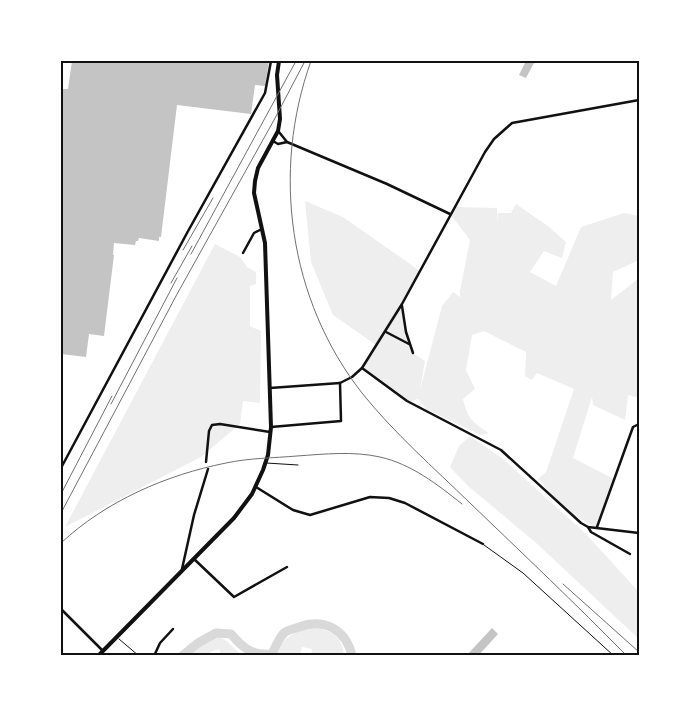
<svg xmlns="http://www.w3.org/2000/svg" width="700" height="717" viewBox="0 0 700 717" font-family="'Space Grotesk',sans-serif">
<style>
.green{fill:#eee}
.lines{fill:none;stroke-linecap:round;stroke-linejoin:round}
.river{stroke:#d9d9d9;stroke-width:9}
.building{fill:#c4c4c4}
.path{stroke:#111;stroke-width:1}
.service{stroke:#111;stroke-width:1}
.minor{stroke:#111;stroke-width:2.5}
.secondary{stroke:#111;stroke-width:4}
.rail{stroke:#707070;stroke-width:1}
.neatline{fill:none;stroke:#111;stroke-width:2}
</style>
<rect width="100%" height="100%" fill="#fff"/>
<g class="green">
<path d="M305,201L343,217L420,271L401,306L413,353L425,361L420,390L442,306L453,292L460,297V291L470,240L450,214L454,207L497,208L498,224V213H511L516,204L548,226L566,242L562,258L544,251L530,272L556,286L581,227L624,213L639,216V260L613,272L611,300L639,278V398L628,395L625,420L593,405L592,397L573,458L614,479L596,528L565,510L538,479L546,472L574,389L537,373L532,380L525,376L526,352L484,331L472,335L466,370L475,389L463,399C468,419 472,422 489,433L481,435L426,409L418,399L409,402L362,368L376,345L333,315L311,262Z"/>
<path d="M215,244L240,257L247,267L256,272V284L250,286V326L261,331L260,403L243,401L240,424L201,457L65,527Z"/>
<path d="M470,436L503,459L585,533L639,592V639L535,542L468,486L450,467L459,446Z"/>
<path d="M313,627C331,630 343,637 344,656H311L312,649L302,647L300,656H277C283,636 294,632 313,627Z"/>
<path d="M216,636C229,639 233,650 244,656H222L219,649L210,652L211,656H188L207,640Z"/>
</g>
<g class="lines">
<path class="river" d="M182,656L198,643L216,633L231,634C243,648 252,656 272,654C275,648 279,638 284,633C287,630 294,629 299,627C324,618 346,629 352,656"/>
</g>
<g class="building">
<path d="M72,61H269L265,86L255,85L251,114L177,105L161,237H159V241L139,238L138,241H136L135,245L114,243L113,255H114L104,336L89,334L86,357L61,354V89H68Z"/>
<path d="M526,61H535L526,78L519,75Z"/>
<path d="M492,628L498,634L478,656H466Z"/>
</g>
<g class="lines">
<path class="path" d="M119,639L139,656"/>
<g class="service">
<path d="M266,463L298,465"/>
<path d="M484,545L523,573L614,656"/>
</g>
<g class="minor">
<path d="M279,132L287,142"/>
<path d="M273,141L278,144L287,142L387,184L450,214"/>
<path d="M243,253L254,233L262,229"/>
<path d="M402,306L406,332L413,353"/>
<path d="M386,332L409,344"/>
<path d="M362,368L407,401L501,450L581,523L588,527L639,533"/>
<path d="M270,388L340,383L352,377L362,368L402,304L485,152L494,139L512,123L639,100"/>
<path d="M271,427L341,421L340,383"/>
<path d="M206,462L209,431L212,425L220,424L270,432"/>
<path d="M61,468L187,233L265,93L271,61"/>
<path d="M256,487L293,510L310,515L370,497L389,498L405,503L483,544"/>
<path d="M588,527L591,532L630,554"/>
<path d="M597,527L633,427L639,424"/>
<path d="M194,559L234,597L287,567"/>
<path d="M182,569L194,515L208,469"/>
<path d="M61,609L103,651"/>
<path d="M154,656L160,643L173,629"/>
</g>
<path class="secondary" d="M98,656L234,518L252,494L263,470L268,455L271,427L265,243L254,193L255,181L258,168L278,131L280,119L277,75L279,61"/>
<g class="rail">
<path d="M311,61C271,172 289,300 362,393C394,433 434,468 470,503C523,554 576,604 627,656"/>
<path d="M183,250L213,198"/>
<path d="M191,254L296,61"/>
<path d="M171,283L192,246"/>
<path d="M111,404L177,278"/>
<path d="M61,494L112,396"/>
<path d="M61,513L176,296L274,120L305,61"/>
<path d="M61,543C106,501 166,475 226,463C249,458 274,458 297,456C325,454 353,451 380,457C411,464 437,484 462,504"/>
<path d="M563,584L639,652"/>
</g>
</g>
<rect width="700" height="717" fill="none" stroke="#ffffff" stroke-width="125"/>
<rect x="62" y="62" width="576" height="592" class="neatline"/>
</svg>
